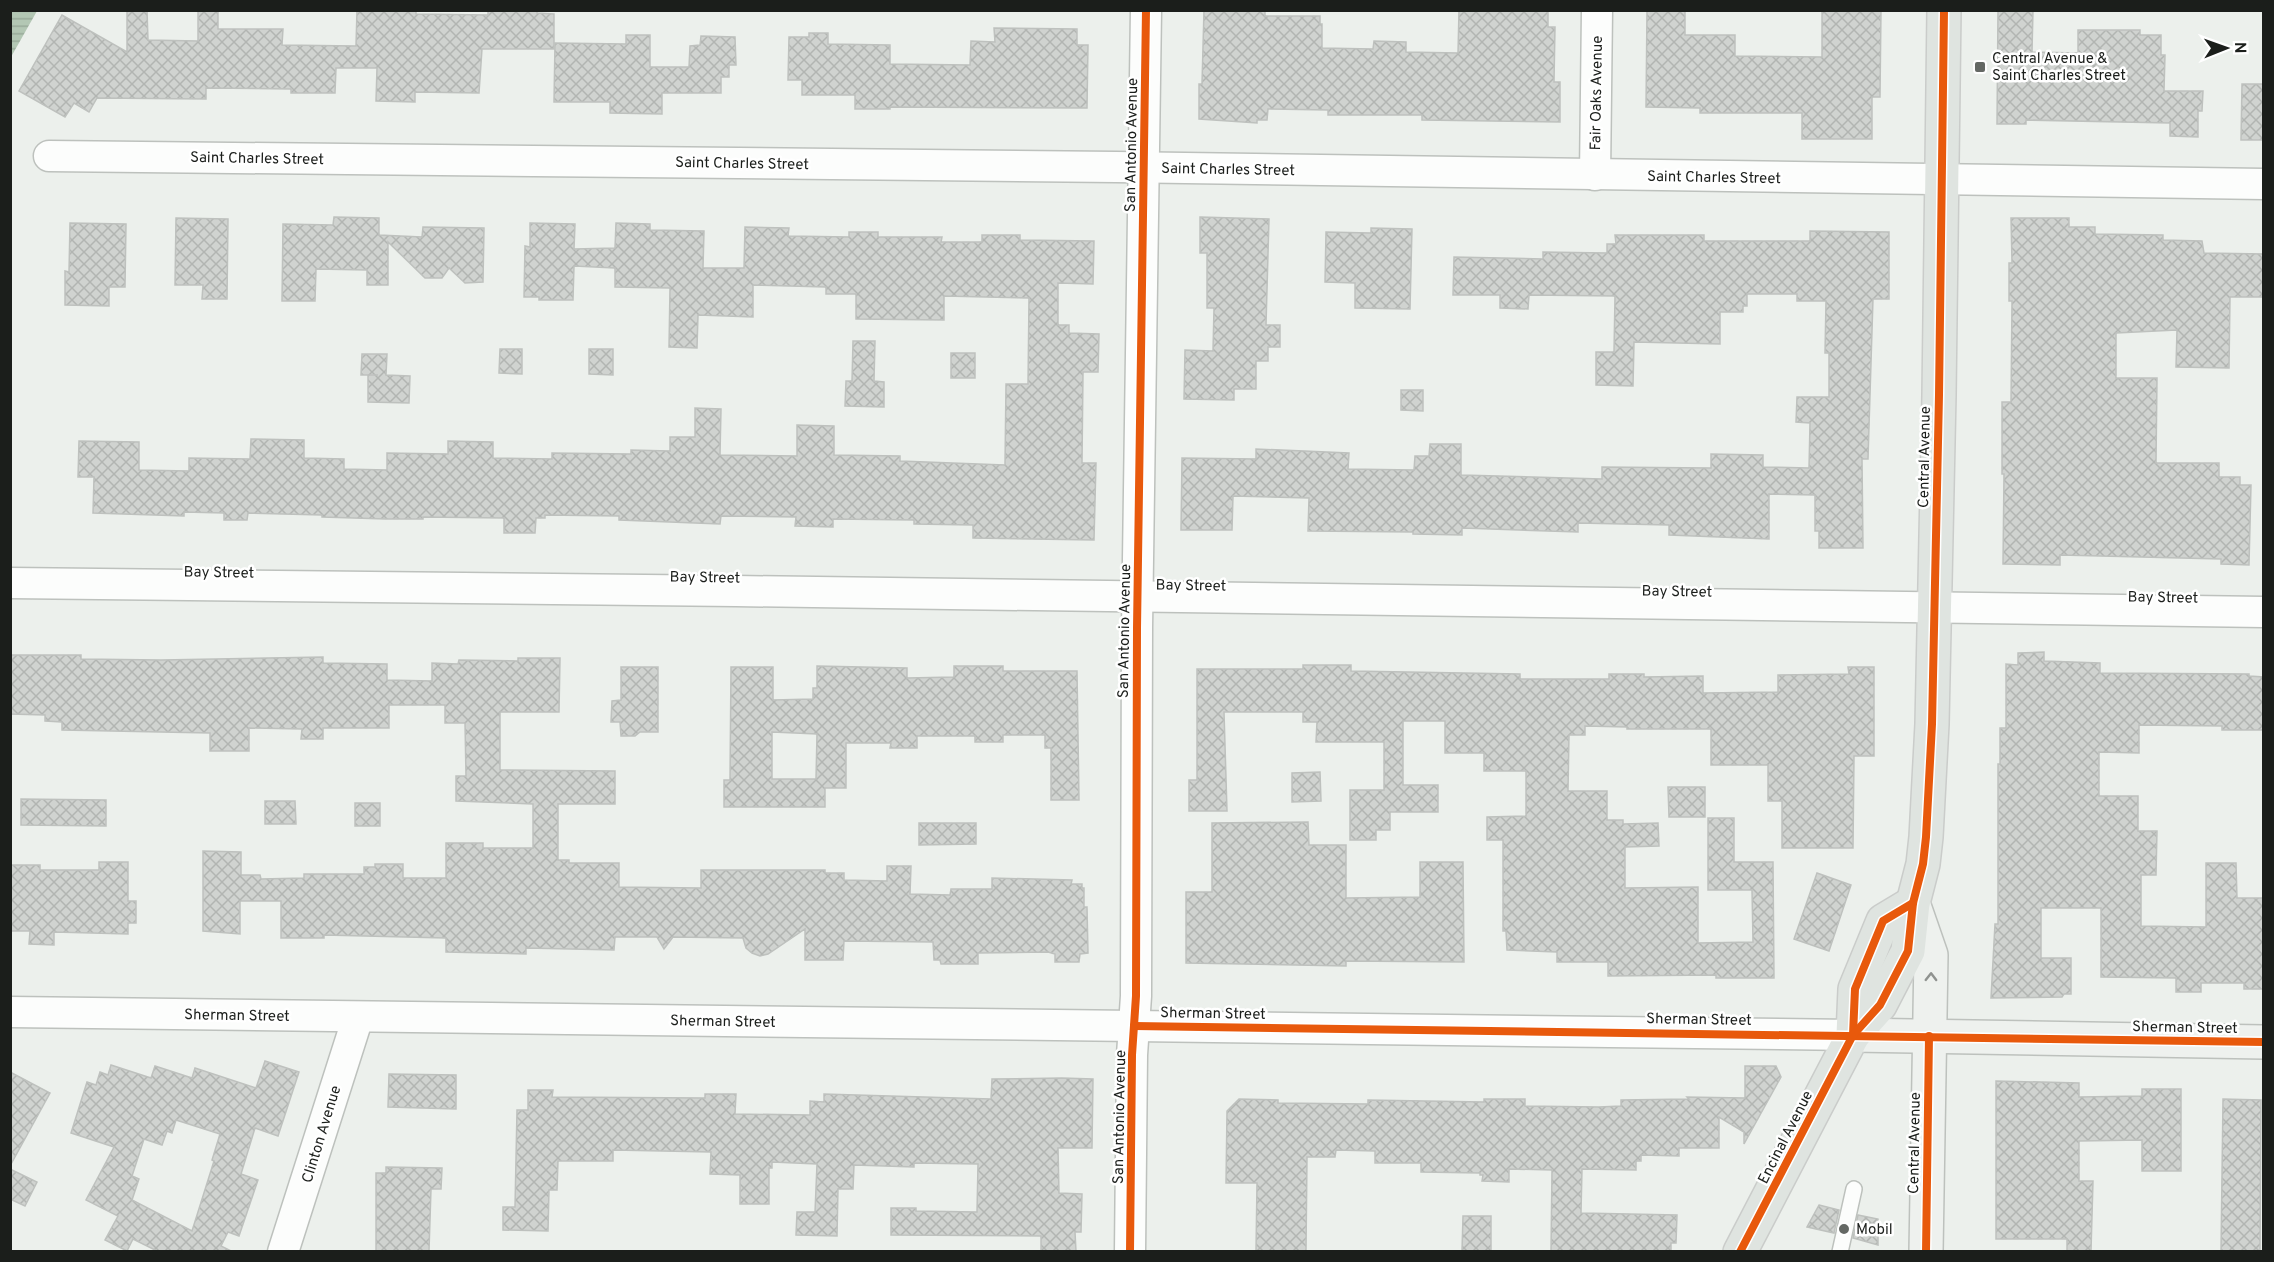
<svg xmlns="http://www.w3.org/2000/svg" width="2274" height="1262" viewBox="0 0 2274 1262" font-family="Overpass,sans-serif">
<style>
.water{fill:url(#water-rules)}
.building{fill:url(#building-cross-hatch);stroke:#bec1be;stroke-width:1.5;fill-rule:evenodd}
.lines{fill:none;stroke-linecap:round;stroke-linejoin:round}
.lane-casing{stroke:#bdc1bd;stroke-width:18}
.street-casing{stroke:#bdc1bd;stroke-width:33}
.secondary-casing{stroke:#bdc1bd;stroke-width:36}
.primary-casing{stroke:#caccca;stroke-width:36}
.lane{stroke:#fcfdfc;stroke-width:15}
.street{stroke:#fcfdfc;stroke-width:30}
.secondary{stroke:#eef1ee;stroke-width:33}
.primary{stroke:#dfe4e0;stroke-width:33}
.cycleway-casing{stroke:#fff;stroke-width:11}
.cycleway{stroke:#e8590c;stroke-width:8}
.oneway{stroke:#8f928f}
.poi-dot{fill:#646864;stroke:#fff;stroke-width:2}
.labels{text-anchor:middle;stroke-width:5;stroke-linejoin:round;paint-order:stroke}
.poi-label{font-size:15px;fill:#1b1e1b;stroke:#fff;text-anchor:start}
.street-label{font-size:15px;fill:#1b1e1b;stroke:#fff}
</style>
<defs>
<pattern id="water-rules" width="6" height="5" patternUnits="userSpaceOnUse" patternTransform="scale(1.5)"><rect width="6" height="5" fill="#b3c7b4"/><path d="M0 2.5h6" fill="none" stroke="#99aa9a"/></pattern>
<pattern id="building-cross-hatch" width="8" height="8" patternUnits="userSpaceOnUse" patternTransform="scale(1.5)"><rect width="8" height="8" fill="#d0d3d0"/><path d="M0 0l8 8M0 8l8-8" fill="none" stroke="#b2b5b2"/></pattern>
</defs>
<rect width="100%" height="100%" fill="#ecf0ec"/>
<path class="water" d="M11,10L37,11L11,57L10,11Z"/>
<g class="building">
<path d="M127,10H147L148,40L198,41V10H218V29H283L282,45L356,46L357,10H416V14L488,15V10H537V13L554,14V49H482L479,93L415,92V102L376,101L377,68H336L335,93H291V89L206,88V99L97,98L89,112L74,103L65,117L19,91L62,15L127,52Z"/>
<path d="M1204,10H1265V16H1320V24H1322V48L1373,49L1374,41L1406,42V52L1458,53L1459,10H1548V27H1555L1554,82H1560V122L1422,120V115H1328V110L1268,109L1267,120H1257V123L1199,119V84H1202Z"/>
<path d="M1647,10H1685V35H1735V56L1822,57V10H1881L1880,97H1872V139H1802V113H1700V108L1646,107Z"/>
<path d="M1998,10H2033L2032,52L2078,53V30H2140V35H2161V55H2165L2164,91H2203L2202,111H2198V137L2170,136V123L2026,120V124H1997Z"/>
<path d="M994,28L1077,29V45H1088L1087,108L890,107V109H855V95H802V80H788L789,37H809V33H828V44L890,45V64L970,65L971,41L995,42Z"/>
<path d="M626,35H650V67H689L690,46L700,45L701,36L735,37L736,65H729V77H721V93H662V114L610,113V102H554L555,43L626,44Z"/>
<path d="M2242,84H2264V140H2241Z"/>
<path d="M334,217L379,218V235L422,237L423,227L484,228L483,282L465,283L449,268L442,278H425L388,242V285H367V270L316,269L315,301H282L283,224L333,225Z"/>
<path d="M1200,217L1269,219L1266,325H1280V347H1268V361H1256V389H1234V400L1184,399L1185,350L1213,351L1214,308H1207V253H1200Z"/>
<path d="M176,218L228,219L227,299H202L203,285H175Z"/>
<path d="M2011,218H2069V227H2095V234L2163,235V240L2202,241L2204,253L2264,254V297H2230L2229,368L2176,367L2177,330L2116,333V378H2157L2156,463H2219V477H2240V485H2251L2249,565L2221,564V559L2060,555V565L2003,564L2004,474H2002V402H2011L2012,301H2009V263H2012Z"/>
<path d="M70,223L126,224L125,287H109V306L65,305V271L69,272Z"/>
<path d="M530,223L575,224L574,249L615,248L616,223L650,224V230L704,231L703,268H744L745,227L789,228L788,236L849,237V232H878V237H942L941,242H982V235H1020V240L1094,241L1093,284L1058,283V325H1069V333L1099,334L1098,372H1083L1082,463H1096L1094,540L973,538V525L914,524V520L833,519V527L795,526L796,517L721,516L720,524L619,520V516L545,515V518H536L535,533H504V518L423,517V519H386L322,517V515L248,513L247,520H224V513L184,512V516L93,513L94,477H78L79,441L139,442V470L189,471V458L250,459L251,439L304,440V458L344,459V469L387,470V453L448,454V441L493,442V458L552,459V453L631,454V450L670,451V437H695V408L721,409L720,455L797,456V425L834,426V455L900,456V461L1005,465L1006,384H1028L1029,298L944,296V320L856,319V294H826V287L753,285V317L698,315L697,348L669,347L670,288L615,287V268L574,266L573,300H539V297H524L525,246L530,247Z"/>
<path d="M1371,228L1412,229L1410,309L1355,308V283L1325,282L1326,232L1371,233Z"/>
<path d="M1810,231L1889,232V299H1873L1868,459H1862L1863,548H1819V531H1815V495L1769,494V539L1669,535V525L1578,523V532L1462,528V535L1413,534V532L1308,531L1309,498L1233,496L1232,530H1181L1182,458L1256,459V449L1349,453L1348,469L1414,470L1415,456H1429L1430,444H1461V475L1602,479V467L1711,468V454L1763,455V467L1809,468L1810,423L1796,422L1797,397H1829V353H1825L1826,301H1797V294H1747V306H1743V312H1720V344L1634,342L1633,386L1596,385V352H1614L1615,296L1529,295L1528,309L1500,308V295H1453L1454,257L1543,259V252L1607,253V244H1616L1615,235H1704V241H1810Z"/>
<path d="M853,341H875L874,381L884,382V407L845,406L846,381H852Z"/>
<path d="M500,349H522V374L499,373Z"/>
<path d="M589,349H613V375L589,374Z"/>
<rect x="951" y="353" width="24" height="25"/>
<path d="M362,354H387L386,375L410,376L409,403L368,402V375H378H361Z"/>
<path d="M1401,390H1423V411L1401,410Z"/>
<path d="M2044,652V661L2100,663V673L2249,674V676L2264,677V730H2222V726L2139,725V753L2099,752V796H2138V831H2157L2156,875H2141V926L2206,927V863H2236L2237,898H2264V989H2244V983H2201V992H2176V978L2101,977V908H2041V958H2071V994H2064L2062,997L1991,998L1995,924H1998V764H2000V728H2006V664L2018,665V653Z"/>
<path d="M10,655H81V659L161,660L323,657V663L387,664V680L432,681V663L458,664L459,660L518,661V658H560L559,712H500V770L615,771V804H558V860H569V863H619V887L701,888V870H825V873H844V880L887,881V866H911L910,894L950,895L951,889H992V878L1072,880L1071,884H1082V888H1084V907H1087L1088,953L1080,954L1079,962H1055V954L1048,952L978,953V964H941L940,960H934L933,942L844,941L843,960H805V929L768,954L760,956L752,953L746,948L743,938L673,937L664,949L657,937H615L614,950L526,948V954L446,952V938L324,935V938H281V901H240V934L203,931V851L241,852V875H260L261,879L304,878V874H364V867H375V864H403V878H446V843H483V848H533V804L456,801V776H466L465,723H445V705H389V728H323V739H301L302,729L249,728V751H210V733L62,730V722L45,721V715L10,714Z"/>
<path d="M1303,665H1351V671L1520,674V679H1609V674H1644V677L1703,676V693L1778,692V675L1849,674L1848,667H1874V756H1854L1853,848H1782V801H1768V765H1711V729H1627V727L1585,726V735H1569L1568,791H1607V820H1623V824L1658,823L1659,846L1625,847V888L1698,887V943L1753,942L1752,890H1708V818H1734V862H1773L1774,978H1716V975L1608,976V962H1557V952L1507,950L1506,931H1503V840H1487V817L1526,816V771H1484V753H1445V721H1403V785H1438V812H1390V830H1376V840H1350V790H1384V742H1316L1317,722H1303V712H1224L1227,811H1189V780H1197V669H1303Z"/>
<path d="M817,666L907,668V678L954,677V666H1003V671H1077L1079,800H1051V748H1045V735H1003V742H975V736H917V748H890L891,743H846V788H825V807H724V780H730L731,667H773V700L813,699V688H817ZM772,732L817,734L816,779H772Z"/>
<path d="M621,667H658V732H640L635,736H621L620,722H611L612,701L621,700Z"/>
<path d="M1320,772L1321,801L1292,802V773Z"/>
<path d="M1668,787H1705V817H1669Z"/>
<path d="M21,799L106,800V826L21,825Z"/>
<path d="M265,801H295L296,824H265Z"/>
<rect x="355" y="803" width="25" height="23"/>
<path d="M1308,822L1309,845H1346V898L1420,897V862H1463L1464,962L1346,961V966L1186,963V892H1212V823Z"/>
<path d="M919,823H976V844L919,845Z"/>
<path d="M99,862H128V901H136V923H128V934L54,932V945L29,944L30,931H11L10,865H40V870H99Z"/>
<path d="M1817,873L1851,885L1829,951L1794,939Z"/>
<path d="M265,1061L299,1072L278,1136L255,1128L241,1174L258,1180L239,1236L228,1232L221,1246L231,1251H157L133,1239L127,1251L105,1240L118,1216L86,1200L114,1147L71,1133L87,1082L96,1085L100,1072L108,1075L111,1065L151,1078L155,1066L192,1078L195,1068L256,1088ZM176,1120L220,1134L212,1160L214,1161L192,1231L132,1200L139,1179L132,1176L144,1139L162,1145L167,1131L172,1133Z"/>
<path d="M1745,1066H1776L1781,1077L1744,1144V1132L1719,1117V1148H1679V1156L1641,1155V1161H1636V1170L1582,1169L1581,1213L1677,1215L1676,1243H1671V1251H1551L1552,1170L1509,1169V1182L1482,1181L1483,1175H1480V1173L1421,1172V1163H1375V1151L1336,1150L1335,1157H1307L1306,1251H1256L1257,1183H1226L1227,1111L1239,1099L1278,1100V1103L1368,1104V1100L1484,1102V1099H1525V1106L1599,1107L1621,1106V1100L1689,1099L1687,1097L1745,1098Z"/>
<path d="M10,1072L50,1093L10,1166Z"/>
<path d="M389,1074L456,1075V1109L388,1107Z"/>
<path d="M1062,1078L1093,1079L1092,1148H1058L1059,1193L1082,1194L1081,1232H1075L1076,1251H1041V1236L891,1235V1208H916V1211L977,1212L978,1164L914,1163V1167L854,1165L853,1189H838L837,1236L796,1235L797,1212H815L817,1164L772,1162V1168H769V1204H740V1175L710,1174L711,1152L613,1150V1161H558L557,1190H549L548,1231L503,1230V1207H515L517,1110H528V1090H553L552,1097L705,1098V1094H736L735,1114L810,1115V1101L824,1102V1094L991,1099L992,1079Z"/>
<path d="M1996,1081L2079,1083V1097L2142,1096V1089H2181V1171H2142V1140L2079,1141V1181H2093L2091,1251H2067V1239H1996Z"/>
<path d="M2223,1099L2261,1100L2260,1251H2221Z"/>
<path d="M386,1167L442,1168L441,1189H431L429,1251H376V1173H386Z"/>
<path d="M10,1169L37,1182L25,1206L10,1199Z"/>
<path d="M1819,1205L1839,1210L1834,1233L1807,1227Z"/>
<path d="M1858,1215L1878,1219V1245L1853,1238Z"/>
<path d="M1463,1216H1491V1251H1462Z"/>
</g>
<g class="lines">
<g class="lane-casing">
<path id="lane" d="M1840,1252L1854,1189"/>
</g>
<g class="street-casing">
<g id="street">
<path d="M49,156L1116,167L2264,184"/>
<path d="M1595,175L1597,10"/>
<path d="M10,583L736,591L2264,612"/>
<path d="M10,1012L1853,1035"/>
<path d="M283,1252L358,1017"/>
<path d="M1130,1252L1132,1055L1136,996L1137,628L1146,10"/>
</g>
</g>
<g class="secondary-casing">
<g id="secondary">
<path d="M1913,903L1931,955L1926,1252"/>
<path d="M1853,1035L2264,1042"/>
</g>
</g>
<g class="primary-casing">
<g id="primary">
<path d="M1853,1035L1855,989L1883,921L1913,903"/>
<path d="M1740,1252L1853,1035L1880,1005L1908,951L1913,903L1923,864L1926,837L1932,724L1939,395L1944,10"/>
</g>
</g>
<use href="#lane" class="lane"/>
<use href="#street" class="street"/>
<use href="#secondary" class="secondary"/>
<use href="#primary" class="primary"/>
<g class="cycleway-casing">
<g id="cycleway">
<path d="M1134,1026L2264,1042"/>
<path d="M1853,1035L1855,989L1883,921L1913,903"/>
<path d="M1130,1252L1132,1055L1136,996L1137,628L1146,10"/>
<path d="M1740,1252L1853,1035L1880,1005L1908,951L1913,903L1923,864L1926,837L1932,724L1939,395L1944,10"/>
<path d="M1926,1252L1929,1036"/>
</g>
</g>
<use href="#cycleway" class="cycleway"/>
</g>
<defs><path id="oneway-chevron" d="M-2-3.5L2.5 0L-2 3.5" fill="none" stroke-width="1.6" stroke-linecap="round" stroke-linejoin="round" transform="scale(1.5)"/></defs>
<use class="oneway" href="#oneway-chevron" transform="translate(1931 977) rotate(-89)"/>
<g class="poi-dot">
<rect x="1974" y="61" width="12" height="12" rx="3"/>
<circle cx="1844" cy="1229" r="6"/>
</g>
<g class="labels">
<g class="poi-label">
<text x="1992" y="63">Central Avenue &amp;<tspan x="1992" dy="17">Saint Charles Street</tspan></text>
<text x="1856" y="1234">Mobil</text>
</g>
<g class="street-label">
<text transform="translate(1596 93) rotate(-89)" y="5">Fair Oaks Avenue</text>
<text transform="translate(1131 145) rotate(-89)" y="5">San Antonio Avenue</text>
<text transform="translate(257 158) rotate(1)" y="5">Saint Charles Street</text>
<text transform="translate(742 163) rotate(1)" y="5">Saint Charles Street</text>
<text transform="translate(1228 169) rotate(1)" y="5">Saint Charles Street</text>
<text transform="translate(1714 177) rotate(1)" y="5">Saint Charles Street</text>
<text transform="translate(1924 457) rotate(-89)" y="5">Central Avenue</text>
<text transform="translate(219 572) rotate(1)" y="5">Bay Street</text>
<text transform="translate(705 577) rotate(1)" y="5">Bay Street</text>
<text transform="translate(1191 585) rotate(1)" y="5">Bay Street</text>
<text transform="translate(1677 591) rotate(1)" y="5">Bay Street</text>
<text transform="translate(2163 597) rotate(1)" y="5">Bay Street</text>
<text transform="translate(1124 631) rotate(-89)" y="5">San Antonio Avenue</text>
<text transform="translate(1213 1013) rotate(1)" y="5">Sherman Street</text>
<text transform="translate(237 1015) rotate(1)" y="5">Sherman Street</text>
<text transform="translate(1699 1019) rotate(1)" y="5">Sherman Street</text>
<text transform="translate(723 1021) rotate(1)" y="5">Sherman Street</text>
<text transform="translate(2185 1027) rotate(1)" y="5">Sherman Street</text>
<text transform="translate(1119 1117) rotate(-89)" y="5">San Antonio Avenue</text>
<text transform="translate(321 1134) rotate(-73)" y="5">Clinton Avenue</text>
<text transform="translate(1785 1137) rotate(-63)" y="5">Encinal Avenue</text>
<text transform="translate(1914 1143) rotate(-89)" y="5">Central Avenue</text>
</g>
</g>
<rect width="2274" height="1262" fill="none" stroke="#1b1e1b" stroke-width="24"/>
<g transform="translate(2226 48) rotate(89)" stroke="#ffffff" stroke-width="4.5" paint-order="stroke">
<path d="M0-4.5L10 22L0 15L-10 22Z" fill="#1b1e1b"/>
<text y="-9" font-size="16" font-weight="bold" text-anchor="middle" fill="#1b1e1b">N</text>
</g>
</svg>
